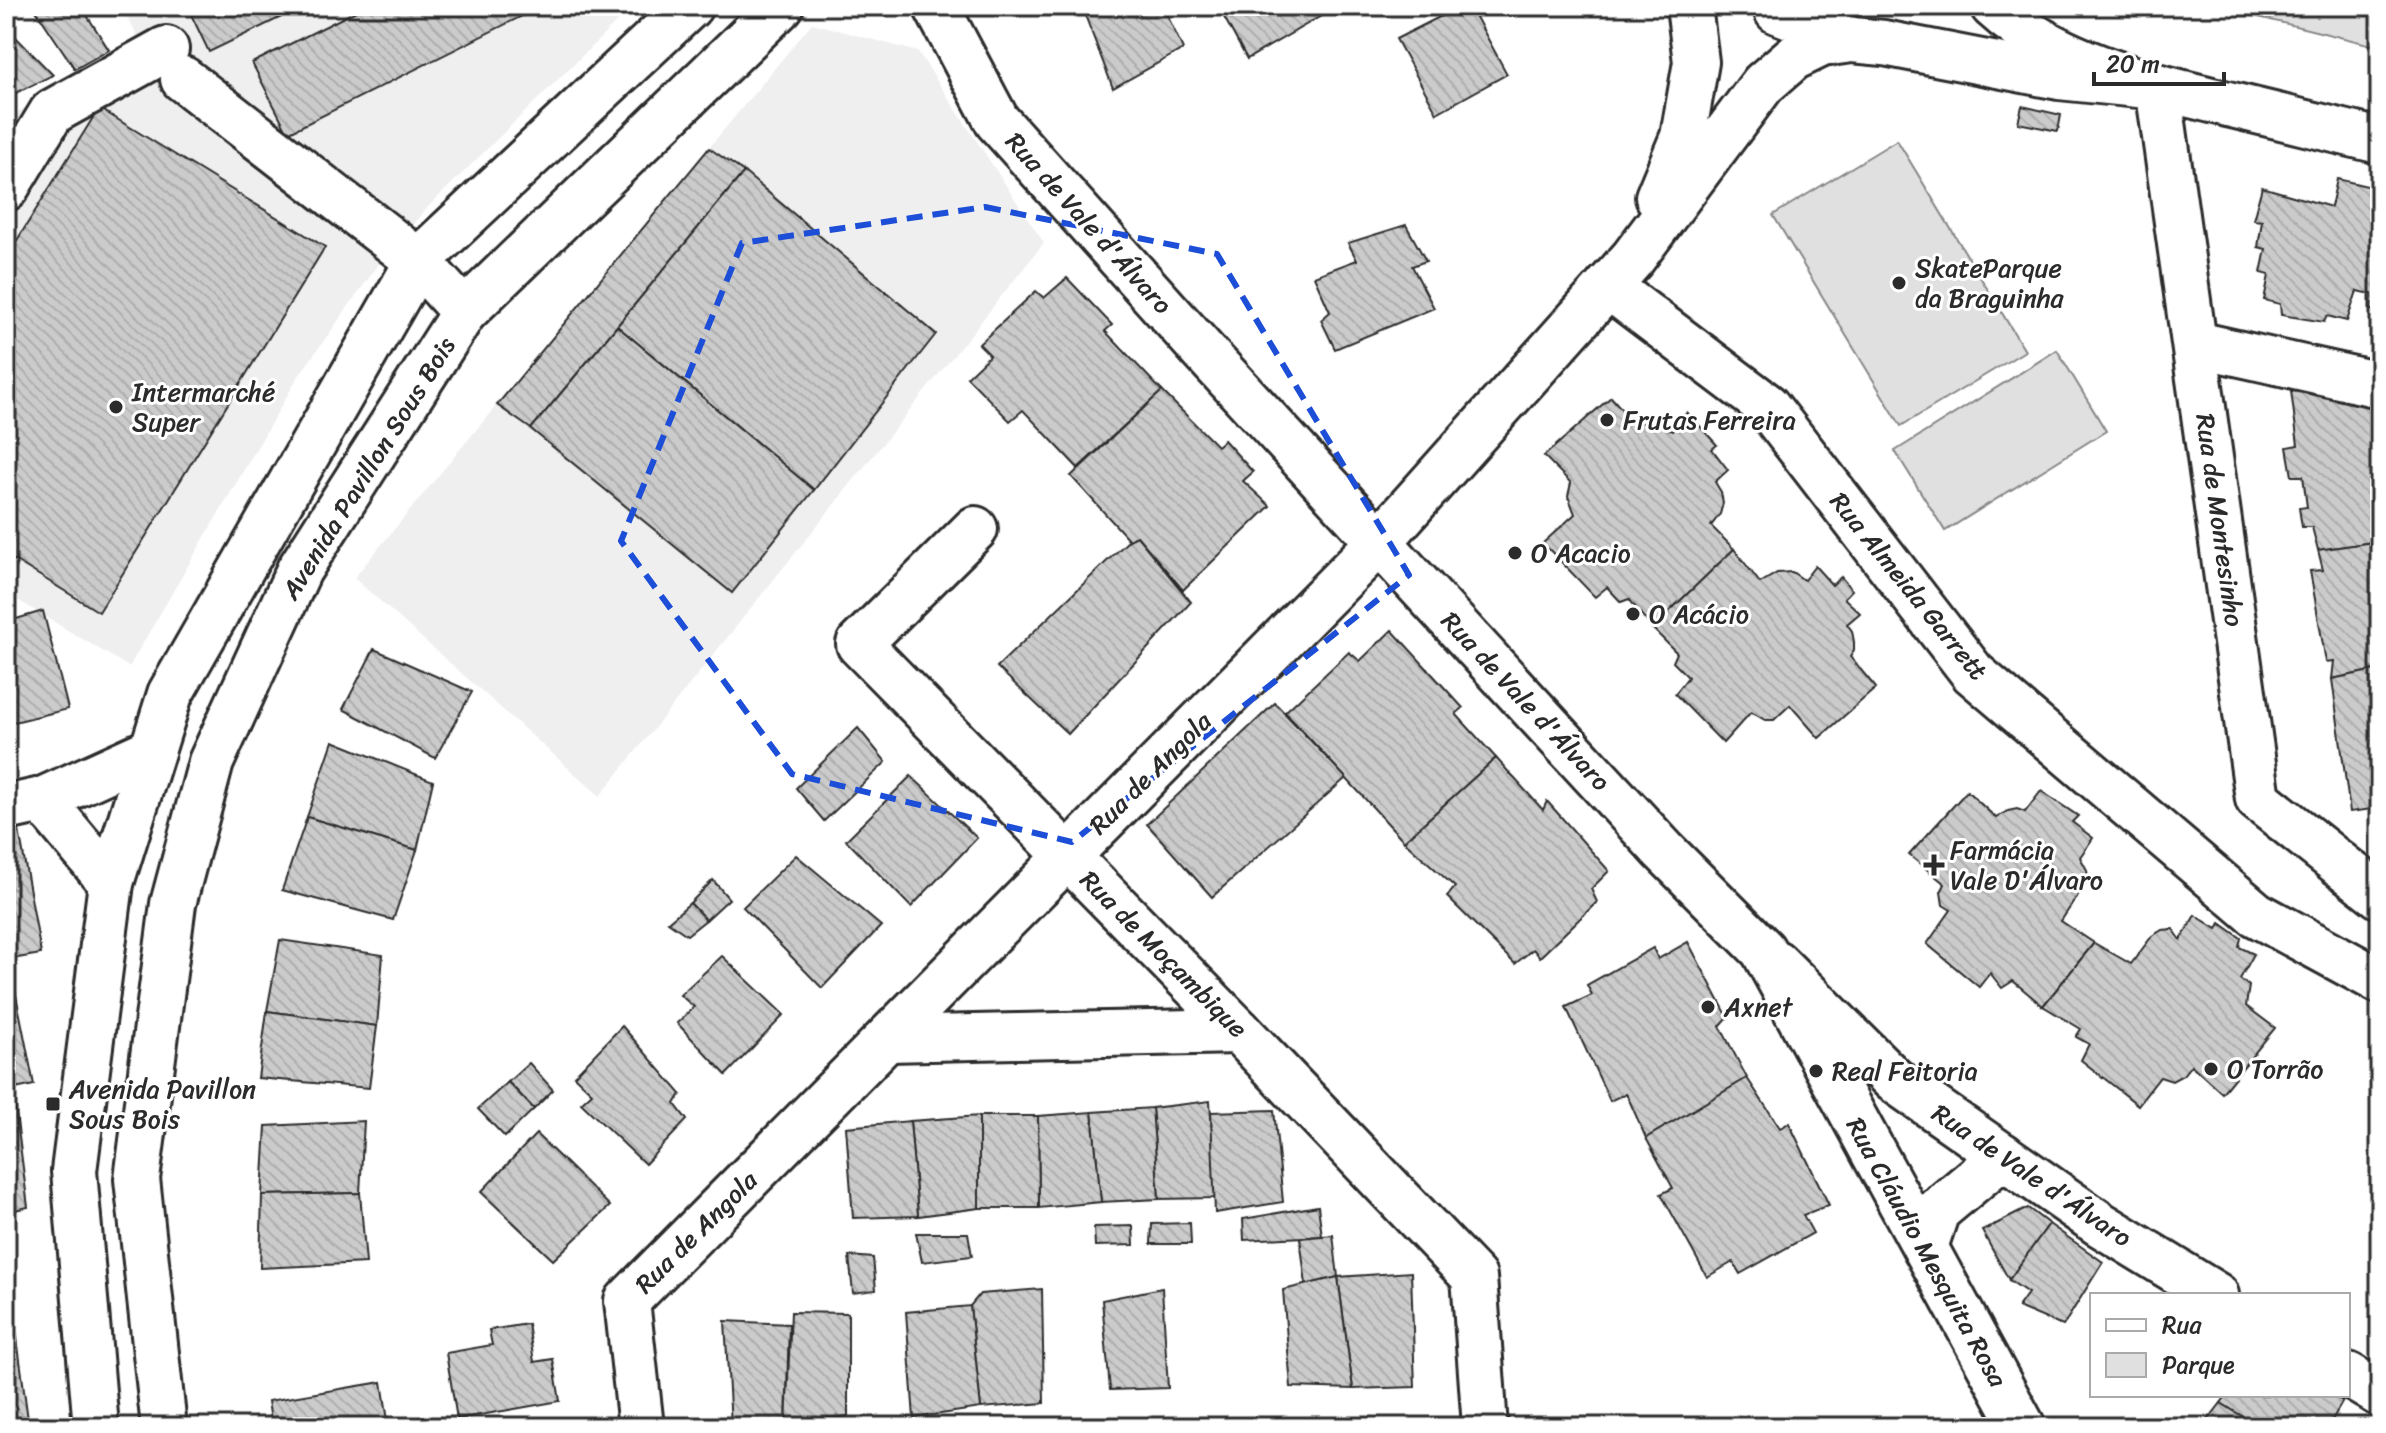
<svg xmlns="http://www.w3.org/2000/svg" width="2386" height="1433" viewBox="0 0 2386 1433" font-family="Sriracha,sans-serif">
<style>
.built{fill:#efefef}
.green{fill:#e0e0e0;stroke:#868686;stroke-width:2}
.building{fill:url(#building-back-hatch);stroke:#2b2b2b;stroke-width:2}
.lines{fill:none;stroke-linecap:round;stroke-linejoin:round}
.minor-casing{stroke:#2b2b2b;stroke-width:50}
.major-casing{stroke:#2b2b2b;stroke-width:50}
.minor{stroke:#fff;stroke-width:44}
.major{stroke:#fff;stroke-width:44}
.marked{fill:none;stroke:#1d4ed8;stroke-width:6;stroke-dasharray:16 10;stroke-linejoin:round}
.poi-dot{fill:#2b2b2b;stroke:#fff;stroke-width:3}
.labels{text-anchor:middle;stroke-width:6;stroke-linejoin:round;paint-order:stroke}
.street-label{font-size:26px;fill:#2b2b2b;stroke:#fff}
.poi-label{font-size:26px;fill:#2b2b2b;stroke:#fff;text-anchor:start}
</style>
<defs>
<pattern id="building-back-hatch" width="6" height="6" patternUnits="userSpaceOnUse" patternTransform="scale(2)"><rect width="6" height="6" fill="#cbcbcb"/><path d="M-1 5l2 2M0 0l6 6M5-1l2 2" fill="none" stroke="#aeaeae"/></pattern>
</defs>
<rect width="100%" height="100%" fill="#fff"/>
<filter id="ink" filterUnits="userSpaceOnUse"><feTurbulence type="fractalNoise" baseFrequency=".0125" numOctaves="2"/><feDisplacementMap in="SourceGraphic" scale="16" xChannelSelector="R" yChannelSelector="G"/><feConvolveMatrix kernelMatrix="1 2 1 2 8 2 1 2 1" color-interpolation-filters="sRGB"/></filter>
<g filter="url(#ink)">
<g class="built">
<path d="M121,6H633L430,205L383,258L298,377L129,667L6,593V119L139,39Z"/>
<path d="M812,23L918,52L1044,243L600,796L354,578Z"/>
</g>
<g class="green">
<path d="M2215,6H2380V47L2214,6Z"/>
<path d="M1897,140L2025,351L1901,426L1773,215Z"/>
<path d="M2057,350L2106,431L1945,531L1895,451Z"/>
</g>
<g class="building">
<path d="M33,6H81L109,50L75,69Z"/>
<path d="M187,6H304L209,52Z"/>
<path d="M366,6H542L288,133L252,63Z"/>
<path d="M1101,6H1163L1183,49L1113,88L1085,15Z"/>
<path d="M1218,6H1332L1333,9L1247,59Z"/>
<path d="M1461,6H1470L1507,74L1437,113L1396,39Z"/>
<path d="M6,27L53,75L6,98Z"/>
<path d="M2022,106L2061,115L2058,131L2018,123Z"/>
<path d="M99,108L325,247L99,612L6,555V258Z"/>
<path d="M709,148L744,172L617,326L531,429L497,405Z"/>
<path d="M744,172L936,334L814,490L617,326Z"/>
<path d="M2337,179L2380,189V311L2371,310L2372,294L2357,291L2347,321L2327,316L2324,322L2281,315L2280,304L2264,300L2269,275L2261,273L2266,249L2258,247L2262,221L2253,220L2262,187L2331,207Z"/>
<path d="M1406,225L1426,261L1412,266L1434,308L1335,349L1321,320L1330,312L1314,276L1357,260L1348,243Z"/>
<path d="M1067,278L1112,325L1105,331L1162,391L1078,468L1023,410L1010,421L967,377L990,355L979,344L1036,291L1044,298Z"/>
<path d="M617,326L814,490L732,593L531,429Z"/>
<path d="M1162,391L1217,446L1224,440L1253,472L1243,481L1270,506L1183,590L1137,536L1129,540L1071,476Z"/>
<path d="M2291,391L2380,405V541L2318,550L2312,527H2302L2299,508L2307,507L2303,476H2292L2287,447L2298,445Z"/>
<path d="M1611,397L1635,424L1651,421L1673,431L1687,412L1717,445L1712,449L1728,470L1715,482L1721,492L1723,503L1720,514L1711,526L1734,549L1652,628L1629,599L1621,602L1607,587L1595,597L1543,543L1575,514L1568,496L1571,483L1544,456Z"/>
<path d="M1137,536L1191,602L1068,734L997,667L1129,540Z"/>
<path d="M2380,541V669L2332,679L2334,661L2326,662L2310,571L2323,570L2318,550Z"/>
<path d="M1734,549L1760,583L1777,573L1792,572L1804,580L1815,566L1832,585L1841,577L1852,590L1844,598L1860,613L1847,624L1852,631L1854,642V651L1850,657L1876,688L1819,738L1790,705L1774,720H1765L1751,712L1723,743L1675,694L1688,677L1673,662L1677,653L1652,628Z"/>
<path d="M43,611L68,709L6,724V622Z"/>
<path d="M1392,630L1463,708L1456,714L1496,758L1404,841L1285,712L1349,652L1360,661Z"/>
<path d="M374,649L472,692L435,758L343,709Z"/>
<path d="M2380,669V808L2350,812L2332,679Z"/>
<path d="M1275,703L1346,778L1212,897L1147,824Z"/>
<path d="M858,728L886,762L824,821L796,788Z"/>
<path d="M333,741L433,781L417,850L307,817Z"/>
<path d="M1496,758L1543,810L1547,801L1609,871L1591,889L1597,902L1540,957L1533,949L1515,964L1447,897L1455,887L1404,841Z"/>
<path d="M911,776L977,838L911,907L846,840Z"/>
<path d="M1967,791L1996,818L2008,811L2017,809L2025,812L2041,791L2078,816L2072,822L2093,838L2080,857L2087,870L2088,880L2061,921L2094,943L2043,1006L2013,981L2002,988L1990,973L1979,987L1927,944L1951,910L1943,905L1941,892L1945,884L1909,855Z"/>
<path d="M307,817L417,850L393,920L282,890Z"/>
<path d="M19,830L41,954L6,960V832Z"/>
<path d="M796,855L881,926L822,988L743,907Z"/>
<path d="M713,880L729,899L706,920L690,903Z"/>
<path d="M690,903L706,920L687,935L668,922Z"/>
<path d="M2195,915L2217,929L2220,923L2241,938L2239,947L2254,954L2240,979L2249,986L2246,1006L2275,1028L2222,1093L2191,1065L2183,1075L2172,1081L2160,1077L2138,1105L2081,1060L2089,1044L2076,1037L2081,1029L2043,1006L2094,943L2131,964L2152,936L2162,930L2173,929L2181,940Z"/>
<path d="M280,940L383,955L377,1026L267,1011Z"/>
<path d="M1688,942L1728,1017L1720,1026L1747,1078L1646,1138L1626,1093L1610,1101L1566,1007L1592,995L1587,985L1653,948L1658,959Z"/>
<path d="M722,956L784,1015L726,1075L677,1023L694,1007L680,995Z"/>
<path d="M6,960H9L34,1085L6,1091Z"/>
<path d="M267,1011L377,1026L369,1088L258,1078Z"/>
<path d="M622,1026L681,1094L675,1104L687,1120L645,1164L581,1103L592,1093L574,1076Z"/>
<path d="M529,1063L553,1090L534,1109L508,1082Z"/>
<path d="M1747,1078L1780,1128L1789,1123L1829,1205L1803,1215L1813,1233L1740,1274L1733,1262L1707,1277L1661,1194L1673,1188L1646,1138Z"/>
<path d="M508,1082L534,1109L505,1137L478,1109Z"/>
<path d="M13,1090L28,1207L6,1212V1091Z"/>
<path d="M1210,1101L1216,1198L1159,1199L1152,1108Z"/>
<path d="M1152,1108L1159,1199L1101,1202L1092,1112Z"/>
<path d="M1274,1110L1283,1202L1215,1213L1211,1112Z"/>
<path d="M1092,1112L1101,1202L1039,1208L1038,1116Z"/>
<path d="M979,1116V1208L918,1216L910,1121Z"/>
<path d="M979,1116H1038L1039,1208H979Z"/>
<path d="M364,1121L360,1193L262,1195L266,1126Z"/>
<path d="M910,1121L918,1216L853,1218L846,1127Z"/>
<path d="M536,1134L610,1206L553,1260L481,1192Z"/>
<path d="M360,1193L366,1263L260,1268L262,1195Z"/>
<path d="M1318,1206L1322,1236L1244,1240L1243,1219Z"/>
<path d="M2028,1208L2049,1224L2009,1280L1982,1231Z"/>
<path d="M1190,1223L1191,1244H1151L1152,1224Z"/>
<path d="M2049,1224L2103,1262L2063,1326L2018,1307L2028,1293L2009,1280Z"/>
<path d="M1133,1226L1134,1245L1095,1246L1094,1227Z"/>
<path d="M916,1233H968L972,1256L922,1262Z"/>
<path d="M1333,1235L1338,1277L1306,1285L1300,1238Z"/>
<path d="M6,1256L17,1338L6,1339Z"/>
<path d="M849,1256L873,1258L876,1290L853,1293Z"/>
<path d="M1411,1272L1415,1387L1353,1389L1338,1277Z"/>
<path d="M1338,1277L1353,1389L1291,1387L1283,1290Z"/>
<path d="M1162,1288L1168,1388L1110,1390L1102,1300Z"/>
<path d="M1042,1289L1044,1403L981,1408L970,1306L980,1294Z"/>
<path d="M970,1306L981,1408L914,1418L906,1312Z"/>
<path d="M791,1312L848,1313V1416L786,1423Z"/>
<path d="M725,1321L789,1324L786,1423L731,1425Z"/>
<path d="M528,1324L534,1362L553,1359L560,1401L457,1419L446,1353L492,1345L489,1330Z"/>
<path d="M17,1338L29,1427H6V1339Z"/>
<path d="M382,1382L389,1427H272L268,1401Z"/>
<path d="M2227,1395H2331L2343,1401L2328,1427H2259L2221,1403Z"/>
<path d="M2221,1403L2259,1427H2215L2207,1421Z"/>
</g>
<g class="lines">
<g class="minor-casing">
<g id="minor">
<path d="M1993,6C2056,65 2155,86 2236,106C2284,118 2332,129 2380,141"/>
<path d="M1777,11L1852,40"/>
<path d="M183,79L418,261L464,312"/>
<path d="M2158,87L2258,799L2380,896"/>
<path d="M6,188L52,112L166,49"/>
<path d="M1658,197L1683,137L1696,62L1689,6"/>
<path d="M1608,286L1767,406L1973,673L2256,914L2380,981"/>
<path d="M2196,344L2380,385"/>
<path d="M975,529L859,644L1239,1031L1474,1277L1485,1427"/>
<path d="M42,800L111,883"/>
<path d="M6,808L42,800L152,750"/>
<path d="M1776,963L1894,1080L2100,1224L2216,1295"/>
<path d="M888,1039L1239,1031"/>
<path d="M1925,1247L1937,1211L2003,1156"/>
<path d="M2348,1375L2380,1394"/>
<path d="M96,1427L74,1171L111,883L170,694L418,261L690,6"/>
<path d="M164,1427L137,1179L173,904L211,762L299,570L464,312L781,6"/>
<path d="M641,1427L627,1301L1379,542L1633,258L1763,84L1793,58L1822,44L1852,40L1884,43L2059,77L2158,87"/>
</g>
</g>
<g class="major-casing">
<path id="major" d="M936,6L997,121L1205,353L1664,851L1763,950L2023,1427"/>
</g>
<use href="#minor" class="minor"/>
<use href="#major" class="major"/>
</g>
</g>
<path class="marked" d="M985,207L1217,254L1409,575L1072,842L792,774L621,541L742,243Z"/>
<g class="poi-dot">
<circle cx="1899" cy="283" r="8"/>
<circle cx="116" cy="407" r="8"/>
<circle cx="1607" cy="420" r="8"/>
<circle cx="1515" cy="553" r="8"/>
<circle cx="1633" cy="614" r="8"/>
<path d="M1930 853h8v8h8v8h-8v8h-8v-8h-8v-8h8z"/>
<circle cx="1708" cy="1007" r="8"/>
<circle cx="2211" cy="1069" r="8"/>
<circle cx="1816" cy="1071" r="8"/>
<rect x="45" y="1096" width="16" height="16" rx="4"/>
</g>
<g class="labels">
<g class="street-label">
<text transform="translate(1089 223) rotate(48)" y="9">Rua de Vale d'Álvaro</text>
<text transform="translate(368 468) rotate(-58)" y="9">Avenida Pavillon Sous Bois</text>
<text transform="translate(2220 520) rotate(82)" y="9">Rua de Montesinho</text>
<text transform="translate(1909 586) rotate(51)" y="9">Rua Almeida Garrett</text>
<text transform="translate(1526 701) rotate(47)" y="9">Rua de Vale d'Álvaro</text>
<text transform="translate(1150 773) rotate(-45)" y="9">Rua de Angola</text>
<text transform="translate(1164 954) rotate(45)" y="9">Rua de Moçambique</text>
<text transform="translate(2032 1175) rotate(34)" y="9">Rua de Vale d'Álvaro</text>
<text transform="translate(696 1232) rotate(-45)" y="9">Rua de Angola</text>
<text transform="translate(1927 1252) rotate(61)" y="9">Rua Cláudio Mesquita Rosa</text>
</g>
<g class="poi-label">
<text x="1915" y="277">SkateParque<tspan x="1915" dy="30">da Braguinha</tspan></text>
<text x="132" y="401">Intermarché<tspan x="132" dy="30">Super</tspan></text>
<text x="1623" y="429">Frutas Ferreira</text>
<text x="1531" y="562">O Acacio</text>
<text x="1649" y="623">O Acácio</text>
<text x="1950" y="859">Farmácia<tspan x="1950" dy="30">Vale D'Álvaro</tspan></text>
<text x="1724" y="1016">Axnet</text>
<text x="2227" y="1078">O Torrão</text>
<text x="1832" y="1080">Real Feitoria</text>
<text x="69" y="1098">Avenida Pavillon<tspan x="69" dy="30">Sous Bois</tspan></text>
</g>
</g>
<rect width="2386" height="1433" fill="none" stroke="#fff" stroke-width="32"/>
<rect x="16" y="16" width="2354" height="1401" fill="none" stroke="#2b2b2b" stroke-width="3" filter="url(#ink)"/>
<rect x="2090" y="1293" width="260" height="104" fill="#ffffff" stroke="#aaaaaa" stroke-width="2"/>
<rect x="2106" y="1319" width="40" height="12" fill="#ffffff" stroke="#aaaaaa" stroke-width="2"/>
<text x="2162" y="1333" font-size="24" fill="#2b2b2b">Rua</text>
<rect x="2106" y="1353" width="40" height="24" fill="#e0e0e0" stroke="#aaaaaa" stroke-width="2"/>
<text x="2162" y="1373" font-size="24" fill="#2b2b2b">Parque</text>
<path d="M2094 72v12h130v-12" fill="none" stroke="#2b2b2b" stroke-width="4"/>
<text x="2106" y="72" font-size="24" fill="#2b2b2b" stroke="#ffffff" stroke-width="6" paint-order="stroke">20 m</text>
</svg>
